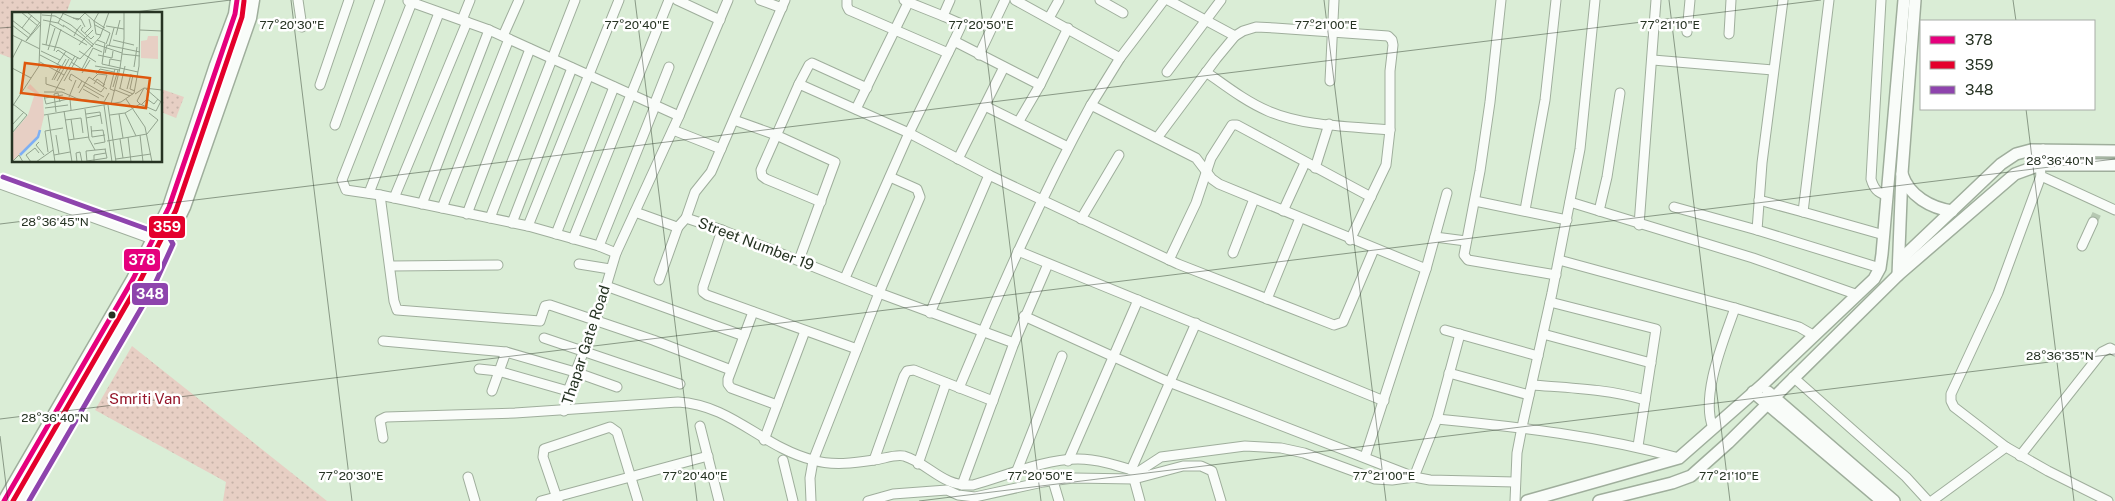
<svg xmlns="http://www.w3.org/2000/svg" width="2115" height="501" viewBox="0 0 2115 501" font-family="'Public Sans',sans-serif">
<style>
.park{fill:url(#park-dots)}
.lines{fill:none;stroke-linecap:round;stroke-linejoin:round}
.minor-tunnel{stroke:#b6c8b2;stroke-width:9;stroke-dasharray:9 4.5;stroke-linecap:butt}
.minor-casing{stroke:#9fae9c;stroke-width:11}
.tertiary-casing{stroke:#9fae9c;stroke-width:14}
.secondary-casing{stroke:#9fae9c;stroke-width:15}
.minor{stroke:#f9fcf9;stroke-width:9}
.tertiary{stroke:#f9fcf9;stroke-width:11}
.secondary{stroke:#f9fcf9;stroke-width:12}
.bus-1-casing{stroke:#fff;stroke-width:9}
.bus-2-casing{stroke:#fff;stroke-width:9}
.bus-3-casing{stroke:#fff;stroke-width:9}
.bus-1{stroke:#e5007d;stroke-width:5}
.bus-2{stroke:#e4002b;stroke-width:5}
.bus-3{stroke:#8e44ad;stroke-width:5}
.ticks{fill:none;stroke:#263323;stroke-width:1;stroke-opacity:0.45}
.bus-dot{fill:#263323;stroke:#fff;stroke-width:2}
.labels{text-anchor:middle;stroke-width:5;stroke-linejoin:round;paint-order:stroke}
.street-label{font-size:15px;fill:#263323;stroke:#fff}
.park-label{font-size:15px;fill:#95162a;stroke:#fff}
.inset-river{fill:none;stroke:#7eaff3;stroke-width:2.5}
.inset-road{fill:none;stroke:#92a38e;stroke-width:1}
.view{fill:#de570d;fill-opacity:0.15;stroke:#de570d;stroke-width:2.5}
.inset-edge{fill:none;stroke:#263323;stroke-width:2.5}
.ticks-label{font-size:12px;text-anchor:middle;fill:#263323;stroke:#fff;stroke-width:5;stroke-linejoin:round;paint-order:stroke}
.line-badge{stroke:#fff;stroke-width:2}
.badge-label{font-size:14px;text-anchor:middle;font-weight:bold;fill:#fff}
</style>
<defs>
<pattern id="park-dots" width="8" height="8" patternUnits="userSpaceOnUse" patternTransform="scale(1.25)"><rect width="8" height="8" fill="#e7cfc4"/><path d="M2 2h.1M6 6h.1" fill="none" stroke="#c6b2a8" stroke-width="1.8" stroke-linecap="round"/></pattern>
</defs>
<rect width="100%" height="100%" fill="#daedd6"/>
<g class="park">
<path d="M0,0H71L66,14H14V59L0,54Z"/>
<path d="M161,89L184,97L176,118L161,112Z"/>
<path d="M132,346L327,501H223L226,482L95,410Z"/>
</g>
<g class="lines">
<path class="minor-tunnel" d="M2093,222L2098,211"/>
<g class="minor-casing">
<g id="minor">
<path d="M298,0L302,27"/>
<path d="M677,0L720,20"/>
<path d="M760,0L782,8"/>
<path d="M847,0V6L849,10L948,53"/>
<path d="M950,0L943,16L959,23L961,26L954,41"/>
<path d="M1015,0L1120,58"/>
<path d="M1100,0L1123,13"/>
<path d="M1168,0L1235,36"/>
<path d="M1501,0L1490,102L1480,171L1464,255L1468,260L1556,275"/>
<path d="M1829,0L1803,212L1884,235"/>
<path d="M1881,0L1871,179C1874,189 1877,192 1887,196"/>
<path d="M408,1L489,30L679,116"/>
<path d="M412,2L342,180L346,190L380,195L528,226L599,246L616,253"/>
<path d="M908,2L943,16"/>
<path d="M1049,18L1059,0"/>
<path d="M462,20L470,0"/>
<path d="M1687,32L1690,0"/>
<path d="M1729,34L1731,0"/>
<path d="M503,36L519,0"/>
<path d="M979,55L1005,0"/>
<path d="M1653,60L1773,70"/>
<path d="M1167,72L1221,0"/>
<path d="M1206,72C1226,86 1245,101 1268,111C1306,127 1350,126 1390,130"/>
<path d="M1330,81L1334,0"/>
<path d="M799,84L809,65L812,63L867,88"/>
<path d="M320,85L349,0"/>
<path d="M654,105L669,67"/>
<path d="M1091,105L1120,58L1164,0"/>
<path d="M985,106L1068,147"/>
<path d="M856,109L906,7L908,2L904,0"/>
<path d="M734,120L776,135L835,162L799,260"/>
<path d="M1019,121L1040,85L1068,28"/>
<path d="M335,125L380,0"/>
<path d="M673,130L721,149"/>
<path d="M1157,138L1216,59L1235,36L1243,31L1256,27L1275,28L1388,36L1392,40L1393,45L1390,71V130L1386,165L1350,240"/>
<path d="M2043,149L2040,165L2041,176L2115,210"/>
<path d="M958,159L1004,67"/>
<path d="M1315,168L1329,124"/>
<path d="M0,184L166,244"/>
<path d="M369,193L439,13"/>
<path d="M380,195L394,301L397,310L540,321L545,306L550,305L653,340L731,370"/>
<path d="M394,198L467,22"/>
<path d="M1759,200L1803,212"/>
<path d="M1475,201L1567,220"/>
<path d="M821,202L766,179L762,176L761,170L799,84L909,133L989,175"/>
<path d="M1570,202L1753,258L1858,295"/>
<path d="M422,204L489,30"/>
<path d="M1674,207L1757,230L1880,268"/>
<path d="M442,208L509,39"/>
<path d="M1525,210L1545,100L1556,0"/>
<path d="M1283,211L1305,163"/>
<path d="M1599,211L1607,177L1620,93"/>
<path d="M635,212L674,226L678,227L686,218L722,230L879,293L1014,343"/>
<path d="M467,214L530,49"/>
<path d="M490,218L575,0"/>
<path d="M686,218L695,192L711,172L785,0"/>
<path d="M1081,219L1119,155"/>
<path d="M512,223L572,68"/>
<path d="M1639,225L1656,0"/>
<path d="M528,226L619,0"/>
<path d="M722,230L703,287V292L707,295L857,349"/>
<path d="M1757,230L1762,163L1783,0"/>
<path d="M556,234L614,87"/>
<path d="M1435,237L1466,241"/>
<path d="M573,239L669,0"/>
<path d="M599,246L655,106"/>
<path d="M2082,246L2093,222"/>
<path d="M1018,251L1384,401"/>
<path d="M1233,253L1254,199"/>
<path d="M1169,260L1196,203L1211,158L1232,125H1237L1371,197"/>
<path d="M1559,260L1735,308L1799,327L1813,335"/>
<path d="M579,264L610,269"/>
<path d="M391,266L498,265"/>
<path d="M845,278L909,133L954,41L1040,85"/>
<path d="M659,280L678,227"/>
<path d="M606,286L744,336"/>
<path d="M1267,299L1300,218"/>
<path d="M1550,302L1656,329L1638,446"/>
<path d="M753,312L728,379V384L731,388L777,405"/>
<path d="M930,313L989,175L1178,264L1334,325L1343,322L1374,249"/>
<path d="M1024,316L1169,382L1414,477L1430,480L1515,482"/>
<path d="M1445,330L1538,356"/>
<path d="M1543,334L1651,363"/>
<path d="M544,338L680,384"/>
<path d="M383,341L506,352L575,372L617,387"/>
<path d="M479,369L498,371L568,391"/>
<path d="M1449,373L1529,395"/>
<path d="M1793,377L1906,477L1928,501"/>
<path d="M1532,385C1570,388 1608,389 1645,400"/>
<path d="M959,388C999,292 1041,196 1091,105L1196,158L1212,179L1219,184L1426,269"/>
<path d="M492,391L506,352"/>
<path d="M564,411L568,391L596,320L616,253L679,116L728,0"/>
<path d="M1437,419C1519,427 1600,436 1679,458"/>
<path d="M700,426L719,501"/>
<path d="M1713,428C1700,395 1724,340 1735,308"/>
<path d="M383,438L380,420L386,417L515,413L678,402C732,405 762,447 813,460C832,466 855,463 874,460C883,459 895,454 904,456C930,464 942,487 973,485C1005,476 1045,459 1078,459C1098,459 1119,466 1138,472L1161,457L1245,446L1281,448L1304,453L1375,479L1392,480L1414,477L1437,419L1460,334"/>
<path d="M764,440L805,331"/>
<path d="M2006,447L1954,407L1951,401V394L1998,293L2041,176"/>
<path d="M2020,456L2102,352L2110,348L2115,351"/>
<path d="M1365,457L1426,269L1447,193"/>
<path d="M783,460L793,501"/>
<path d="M874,460L904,376L907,371L914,370L993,401"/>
<path d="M1068,461L1138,300"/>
<path d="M918,464L946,383"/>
<path d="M1131,470L1196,323"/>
<path d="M1016,473L1062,356"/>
<path d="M468,477L475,501"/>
<path d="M1134,479L1140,501"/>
<path d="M1053,481L1059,501"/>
<path d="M962,485L1014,343L1048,264"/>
<path d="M541,501L708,456"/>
<path d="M558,501L543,457L544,449L610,427L617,432L638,501"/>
<path d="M811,501L810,478L813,461L879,293L920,197L917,189L890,177"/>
<path d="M868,501L893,494L947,490L958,495L975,497L1043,482L1073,478L1134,479L1183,466H1201L1212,471L1221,501"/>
<path d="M1515,501L1517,453L1522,427L1552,293L1580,149L1595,0"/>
<path d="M1932,501L2006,447L2048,471L2108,501"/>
</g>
</g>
<g class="tertiary-casing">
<g id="tertiary">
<path d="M1902,174C1909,196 1931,208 1952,211"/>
<path d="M1899,261L2001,164L2016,154L2031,150L2115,151"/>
<path d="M1898,275L1902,173L1915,0"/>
<path d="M1753,392L1882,501"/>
<path d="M1768,392L1894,501"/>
<path d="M1527,501L1679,458L1761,386L1874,279L1880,268L1882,254L1904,0"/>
<path d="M1599,501L1672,483L1691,476L1728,443L1898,275L2015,174L2040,165H2115"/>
</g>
</g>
<g class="secondary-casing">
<g id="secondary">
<path d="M4,501L133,279L169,207L216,65L235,14L237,0"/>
<path d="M20,501L147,284L184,207L250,18L253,0"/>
</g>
</g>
<use href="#minor" class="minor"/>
<use href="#tertiary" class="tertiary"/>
<use href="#secondary" class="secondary"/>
<g class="bus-1-casing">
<path id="bus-1" d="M4,501L133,279L169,207L235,14L237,0"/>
</g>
<g class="bus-2-casing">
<path id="bus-2" d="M13,501L139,283L176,210L242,17L244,1"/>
</g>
<g class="bus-3-casing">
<path id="bus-3" d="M3,177L169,237L173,244L153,288L29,501"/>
</g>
<use href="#bus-1" class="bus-1"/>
<use href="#bus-2" class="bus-2"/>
<use href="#bus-3" class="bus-3"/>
</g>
<path class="ticks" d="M291,0L352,501M635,0L697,501M980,0L1041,501M1324,0L1386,501M1669,0L1730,501M2013,0L2016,21M119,14L231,0M0,28L14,27M2026,109L2074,501M0,224L1821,0M0,419L2115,159M0,436L8,501M919,501L2115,354"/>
<circle class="bus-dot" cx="112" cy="315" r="4.5"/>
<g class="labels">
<g class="street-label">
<text transform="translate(756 244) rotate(21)" y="5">Street Number 19</text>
<text transform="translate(586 345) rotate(-72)" y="5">Thapar Gate Road</text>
</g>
<g class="park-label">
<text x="145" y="404">Smriti Van</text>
</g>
</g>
<g transform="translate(12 12)">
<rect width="150" height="150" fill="#daedd6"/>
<path d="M136,24H146V47L129,46V29L135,28Z" fill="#e7cfc4"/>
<path d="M18,72L31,85L32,104L27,125L0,149V122L16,103L23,81L15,76Z" fill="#e7cfc4"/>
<path class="inset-river" d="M8,143L26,125L28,118"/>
<path class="inset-road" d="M9,0L26,14M15,0L28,11M52,0L46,11L52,15M50,1L66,8L74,0M73,1L82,9L87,0M30,3L43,4L59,13L65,18L62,24M61,6L69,7L73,15M0,8L19,23M31,8L46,11M28,10L14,29L29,12M38,12L75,33M0,13L17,26M51,13L72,27L81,18M69,13L65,18L82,33M83,13L98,21L94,32M94,14L112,17M71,15L69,18L79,27L82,24M10,16L20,3M128,18L150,19M73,21L79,15L77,7M0,23L28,37M89,23L84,22L82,9L93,16M104,23L108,8M85,28L93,31L90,52L126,60M101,28L122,33M30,32L48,36L68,47L88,25L97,0M83,32L110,41M34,33L40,0M67,33L72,27L81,35M97,34L102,16M36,38L43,16M29,39L48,48M42,39L49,17M67,39L84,50M44,40L46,38L60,48M93,41L95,33L128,40M110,42L128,44M28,43L55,57M86,43L100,46L101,39M0,47L10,28M28,50L52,63M59,50L70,57L81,36L90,40M45,53L54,39M83,54L108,58M97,54L98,47L109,49M122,55L125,35M0,56L19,66M108,56L112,27V0M103,57L98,77L103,79M70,61L78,48M84,62L88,57L102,60M121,63L118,77L123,79M34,65V72L53,78M40,68L48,53M42,68L54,47M80,68L86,62L95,63L91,75M45,69L57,47M52,69L66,45M60,69L57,67L59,62L70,69M82,72L85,67L93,73M71,73L92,85M101,75L106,58M66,76L70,69L89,80L92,76M107,76L121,82M108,76L113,54M71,77L87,86M115,77L119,62M134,77L149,90M103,78L118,84M43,79L63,44M32,80H50L66,87L92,90L97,81M67,81L77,65L95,77M123,82L132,76L150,78M32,84L34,92L56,87M57,85L64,68M33,86L51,83M114,87L133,115L140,150M99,92L108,56M128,92L125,89L132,76M92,93L100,150M96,93L104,150M129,93L135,87L142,92L146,87M0,95L27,54L29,0M33,96L56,93M73,97L77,127L83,138M59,98L58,87H66M52,99L60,150M44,100L42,82L46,81L48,90M113,101L124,124M74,102L88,100L90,112M107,102L111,126M32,103L109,90L122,81L127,54L128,0M36,103L43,150M98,103L113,101L128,92L144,99L150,87M74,106L89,103M59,107L62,127M53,108L69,106L71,121M0,113L12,100M79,114L80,125L93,123M80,119L91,118L93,130L82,132M0,121L15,103L1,92M44,123L47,142M128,123L131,150M116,125L119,150M108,127L111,146M56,128L77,125M95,129L135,122L146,108L137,101M27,130L24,133L32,143M36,140L33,119L51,116M42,143L58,140M104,147L139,142M75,149L95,146L93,137M82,149V143L94,141M0,150L7,143L11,150M19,150L14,143L23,136L27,141M24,150L41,138M65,150L64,141L68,140L70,150M75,150L74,139L94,137"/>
<path class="view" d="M13,51L138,66L134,96L9,81Z"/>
<rect width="150" height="150" class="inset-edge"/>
</g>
<g class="ticks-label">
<text x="292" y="29">77°20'30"E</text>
<text x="637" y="29">77°20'40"E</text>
<text x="981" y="29">77°20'50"E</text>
<text x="1326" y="29">77°21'00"E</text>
<text x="1670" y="29">77°21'10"E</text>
<text x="2060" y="165">28°36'40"N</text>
<text x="55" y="226">28°36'45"N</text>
<text x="2060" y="360">28°36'35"N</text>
<text x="55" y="422">28°36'40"N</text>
<text x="351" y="480">77°20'30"E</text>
<text x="695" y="480">77°20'40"E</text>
<text x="1040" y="480">77°20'50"E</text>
<text x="1384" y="480">77°21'00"E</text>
<text x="1729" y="480">77°21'10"E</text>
</g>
<g class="line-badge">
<rect x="148" y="215" width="38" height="24" rx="5" fill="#e4002b"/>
<rect x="123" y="248" width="38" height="24" rx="5" fill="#e5007d"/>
<rect x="131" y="282" width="38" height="24" rx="5" fill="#8e44ad"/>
</g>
<g class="badge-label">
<text x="167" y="232">359</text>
<text x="142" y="265">378</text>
<text x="150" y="299">348</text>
</g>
<rect x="1920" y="20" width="175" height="90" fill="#ffffff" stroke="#a8ada7"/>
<rect x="1930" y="36" width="25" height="8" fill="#e5007d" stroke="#a8ada7"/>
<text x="1965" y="45" font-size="15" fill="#263323">378</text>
<rect x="1930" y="61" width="25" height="8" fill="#e4002b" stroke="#a8ada7"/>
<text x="1965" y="70" font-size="15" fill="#263323">359</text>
<rect x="1930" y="86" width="25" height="8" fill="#8e44ad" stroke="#a8ada7"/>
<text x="1965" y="95" font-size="15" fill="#263323">348</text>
</svg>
